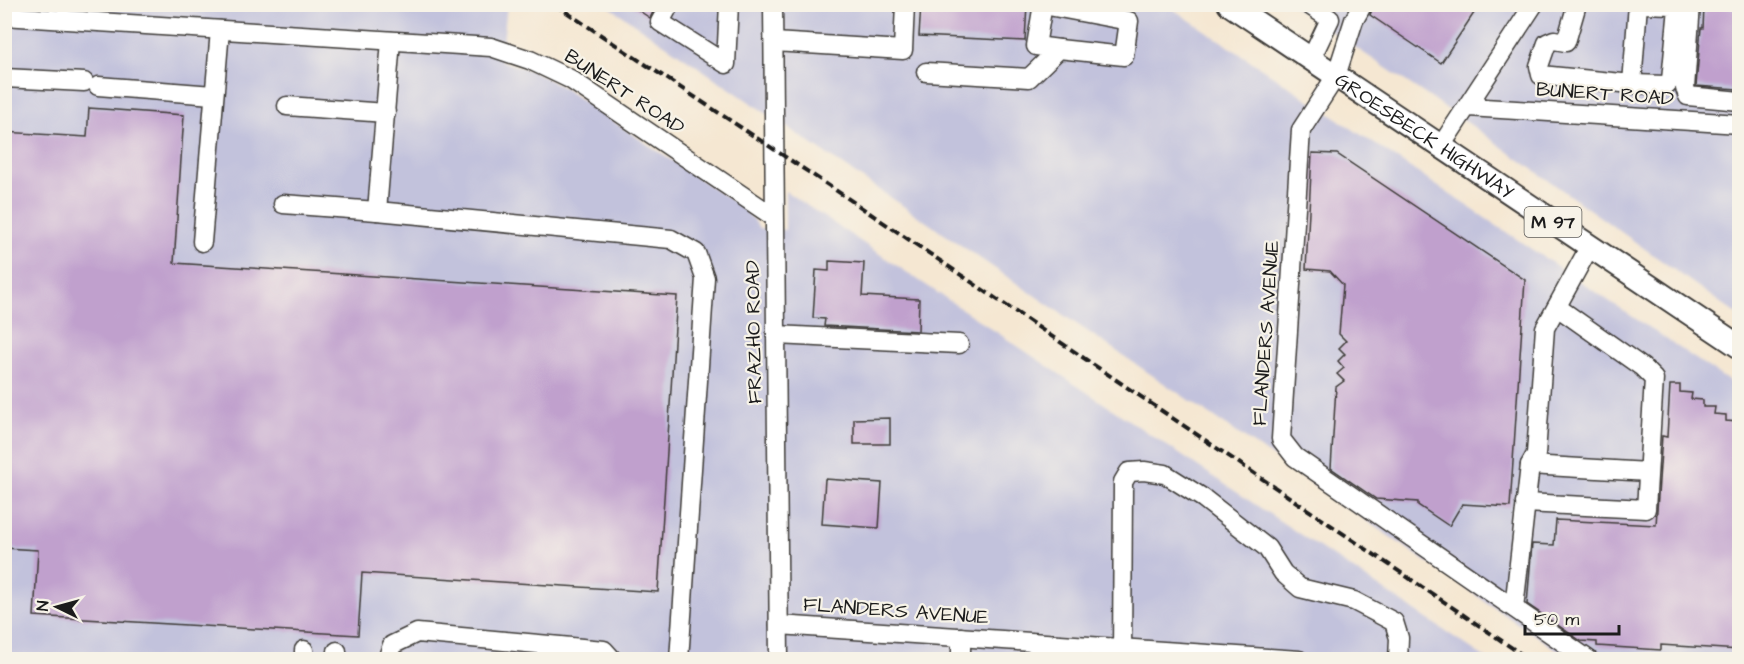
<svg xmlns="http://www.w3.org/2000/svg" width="1744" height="664" viewBox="0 0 1744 664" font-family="'Architects Daughter',sans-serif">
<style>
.industrial{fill:#c2c2dc}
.building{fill:#c0a0cd}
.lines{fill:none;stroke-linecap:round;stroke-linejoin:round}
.minor-casing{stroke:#3d3a37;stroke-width:21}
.major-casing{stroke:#3d3a37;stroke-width:26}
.minor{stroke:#fff;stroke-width:18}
.major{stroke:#fff;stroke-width:22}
.rail{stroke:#1c1c1c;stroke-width:4;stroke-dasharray:9 4.5;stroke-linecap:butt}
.labels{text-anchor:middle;stroke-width:4.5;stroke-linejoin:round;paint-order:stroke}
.shield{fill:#f7f3e8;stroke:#5e5c59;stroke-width:1.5}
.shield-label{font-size:18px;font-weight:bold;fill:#1c1c1c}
.street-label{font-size:20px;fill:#1c1c1c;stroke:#f7f3e8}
</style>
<rect width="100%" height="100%" fill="#f7f3e8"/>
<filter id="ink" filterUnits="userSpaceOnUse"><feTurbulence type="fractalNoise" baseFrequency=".0167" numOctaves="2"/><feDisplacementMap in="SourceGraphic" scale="12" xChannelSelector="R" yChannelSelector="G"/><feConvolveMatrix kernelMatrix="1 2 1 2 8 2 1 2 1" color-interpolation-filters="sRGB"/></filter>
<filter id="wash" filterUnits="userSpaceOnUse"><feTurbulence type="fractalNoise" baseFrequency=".008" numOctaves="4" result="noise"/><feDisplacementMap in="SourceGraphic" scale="24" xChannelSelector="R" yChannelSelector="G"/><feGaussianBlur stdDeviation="1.35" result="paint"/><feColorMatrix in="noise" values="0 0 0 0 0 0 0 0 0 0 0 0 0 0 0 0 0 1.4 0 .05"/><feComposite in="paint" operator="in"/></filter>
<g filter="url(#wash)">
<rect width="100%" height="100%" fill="#f5e7d2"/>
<g class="industrial">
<path d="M4,5H507L501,61L533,71L559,85L743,208L753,219L759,228L785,230V191L1487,659H5Z"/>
<path d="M607,5H1167L1739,388V659H1570Z"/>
<path d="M1292,5H1739V316L1471,125Z"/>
</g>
<g id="blocks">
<g class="building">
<path d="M629,4H657L650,18Z"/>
<path d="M921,4H1027L1025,41L919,36Z"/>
<path d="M1374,4H1480L1441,63L1370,15Z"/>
<path d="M1704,7L1740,9L1738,89L1696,86L1701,28H1703Z"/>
<path d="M89,108L184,115L174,263L677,296L658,592L362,573L358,635L34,616L38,550L4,548V132L87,137Z"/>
<path d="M1312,153L1337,154L1525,280L1510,507L1462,504L1449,526L1418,505V502L1376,499L1331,468L1336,387L1344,381L1337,374L1344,368L1338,361L1345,354L1339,348L1346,341L1339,334L1343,285L1330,271L1306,269Z"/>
<path d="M829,261L864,263L862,296L919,299L918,331L824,326L825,319L813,318L816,270L829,271Z"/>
<path d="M1670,385H1680V392L1692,393L1691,399L1703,400V407H1715L1714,414L1726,415V421L1738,422L1737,431H1740V650L1661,645V650L1597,646V642L1581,641L1527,604L1532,544L1554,545L1556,520L1656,525L1662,436L1667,437Z"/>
<path d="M890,418V444H854V419Z"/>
<path d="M825,479L882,483L879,528L822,524Z"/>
</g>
</g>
</g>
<g filter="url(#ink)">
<use href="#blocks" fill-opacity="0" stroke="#3d3a37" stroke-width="1.5"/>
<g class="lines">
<g class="minor-casing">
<g id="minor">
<path d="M670,4L660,22L726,64L729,4"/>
<path d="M773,4L779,660"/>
<path d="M1043,4L1036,46L1059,49"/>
<path d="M1308,4L1330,19L1311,59"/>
<path d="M1363,4L1354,20L1336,76L1301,130L1281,439L1295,457L1589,660"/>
<path d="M1577,4L1566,42L1554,40L1547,43L1539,66L1541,75L1632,84L1638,4"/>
<path d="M1691,4L1685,88L1688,96L1740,101"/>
<path d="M4,16L491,47L530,60L570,79L774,217"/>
<path d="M391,41L377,211L671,239L696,253L705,278L679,660"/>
<path d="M774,42L903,50L905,4"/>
<path d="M926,72L1029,78L1059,49L1124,56L1129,21L1043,5"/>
<path d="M4,78L84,82"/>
<path d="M1632,84L1666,85L1671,80L1678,8L1673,5L1640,4"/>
<path d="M98,86L213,95"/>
<path d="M287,106L386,113"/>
<path d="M1468,107L1740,124"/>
<path d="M1441,146L1534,4"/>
<path d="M283,204L377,211"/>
<path d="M202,242L220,30"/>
<path d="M776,335L959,344"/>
<path d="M1530,465L1648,472"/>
<path d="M1525,503L1646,509L1654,379L1642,367L1557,307"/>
<path d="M1514,608L1530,465L1536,454L1545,328L1590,246"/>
<path d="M779,625L1299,660"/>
<path d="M304,660V650"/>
<path d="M337,660V651"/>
<path d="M387,660L392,645L417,633L604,650L613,660"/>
<path d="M961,660V637"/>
<path d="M1122,660L1123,482L1129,472L1144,471L1165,474L1203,498L1267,548L1283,573L1300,588L1354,601L1394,622L1399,638L1398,660"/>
</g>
</g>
<g class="major-casing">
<g id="major">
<path id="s1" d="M1229,4L1740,347"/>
</g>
</g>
<use href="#minor" class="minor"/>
<use href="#major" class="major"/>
<path class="rail" d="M554,4L834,189L1530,660"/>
</g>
</g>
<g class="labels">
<rect class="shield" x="1524.5" y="207" width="57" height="30" rx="4.5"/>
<g class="shield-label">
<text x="1553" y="228">M 97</text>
</g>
<g class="street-label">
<text transform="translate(625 91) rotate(33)" y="7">BUNERT ROAD</text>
<text transform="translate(1605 93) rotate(4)" y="7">BUNERT ROAD</text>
<text dy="7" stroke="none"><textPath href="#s1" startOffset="236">GROESBECK HIGHWAY</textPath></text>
<text transform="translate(753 332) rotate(-91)" y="7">FRAZHO ROAD</text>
<text transform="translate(1265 333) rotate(-86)" y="7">FLANDERS AVENUE</text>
<text transform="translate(896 610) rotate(4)" y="7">FLANDERS AVENUE</text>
</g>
</g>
<rect width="1744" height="664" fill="none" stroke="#f7f3e8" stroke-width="24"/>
<g transform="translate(57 607) rotate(275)" stroke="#f7f3e8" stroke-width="4.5" paint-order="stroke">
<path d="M0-4.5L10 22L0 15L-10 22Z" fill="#1c1c1c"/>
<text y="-9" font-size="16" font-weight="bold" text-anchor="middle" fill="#1c1c1c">N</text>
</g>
<path d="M1525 625v9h94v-9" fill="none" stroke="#1c1c1c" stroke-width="3"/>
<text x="1534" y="625" font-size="18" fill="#1c1c1c" stroke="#f7f3e8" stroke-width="4.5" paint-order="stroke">50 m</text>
</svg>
